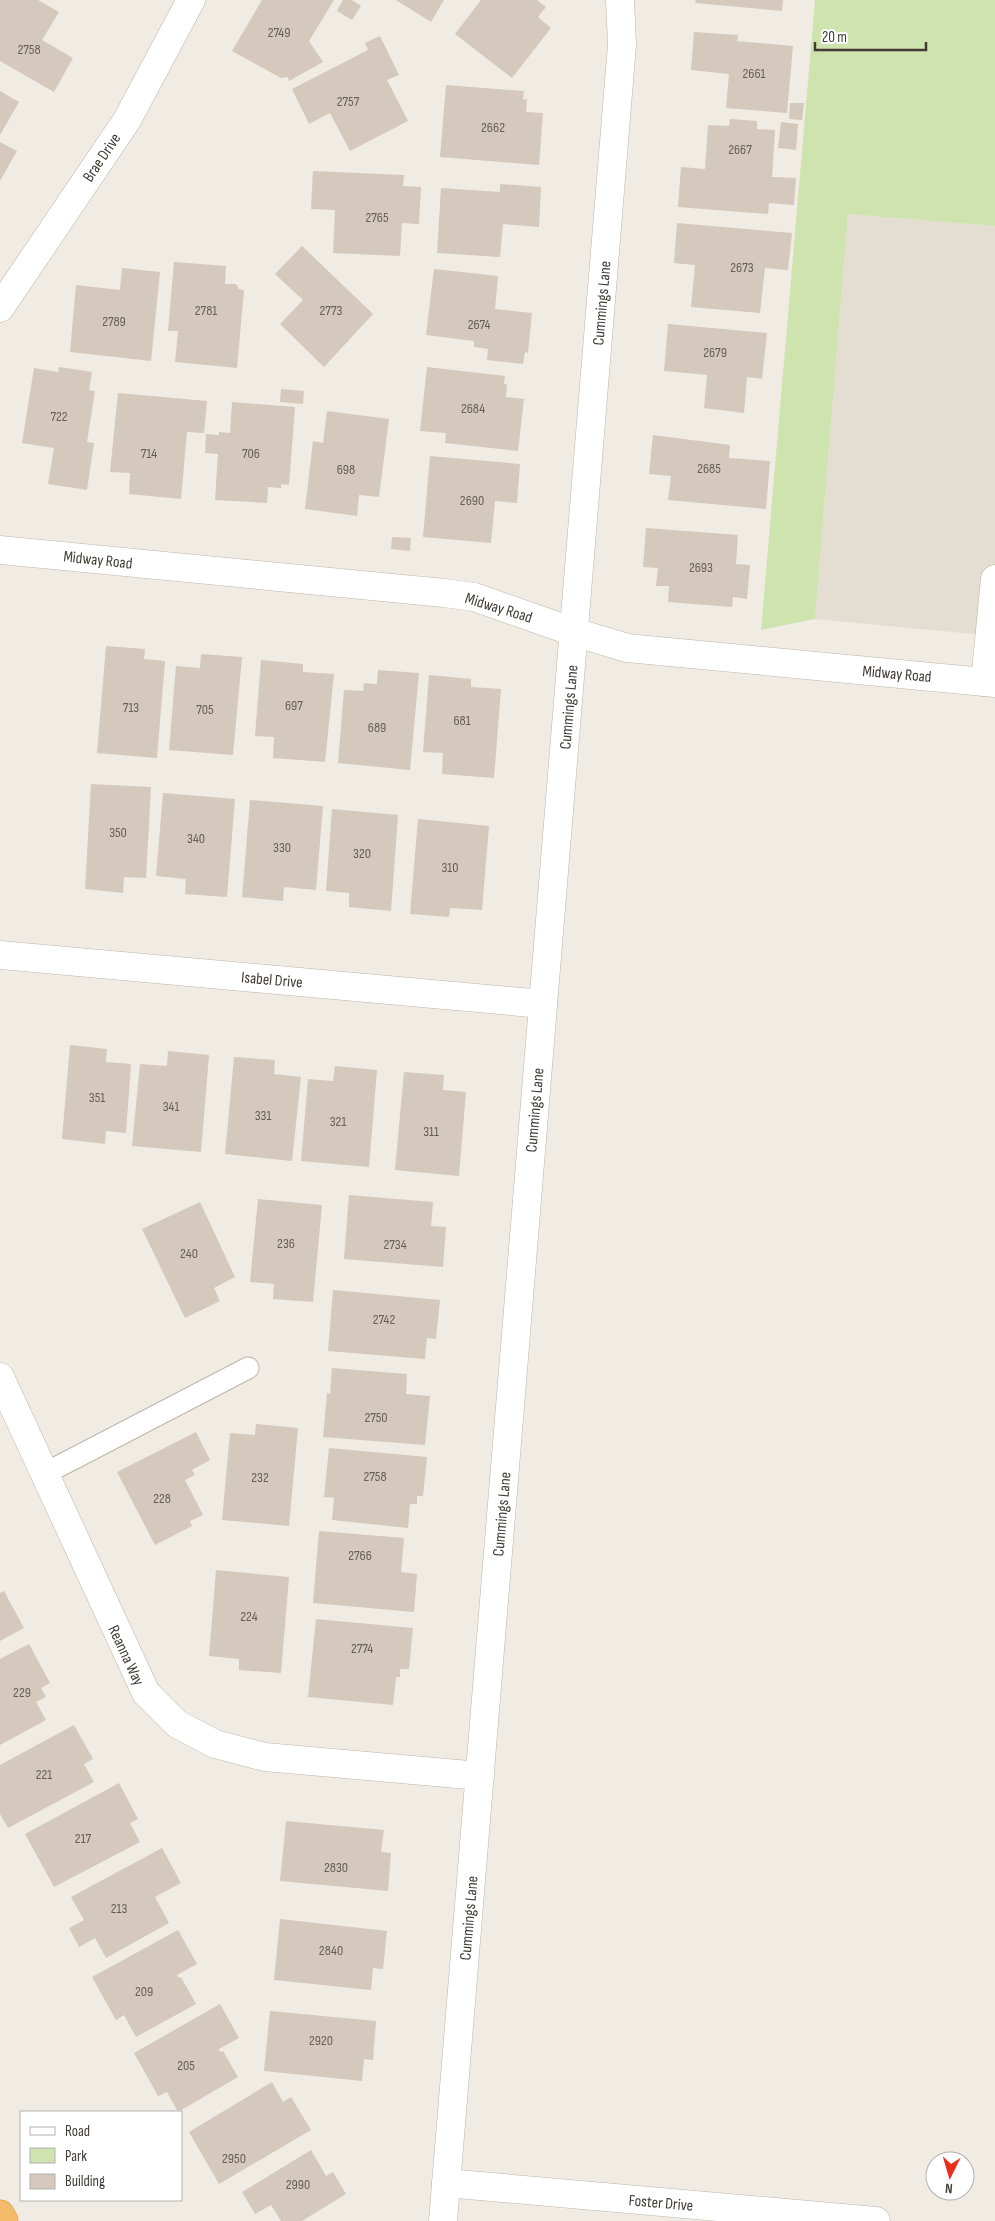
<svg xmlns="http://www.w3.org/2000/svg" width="995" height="2221" viewBox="0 0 995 2221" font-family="'Sofia Sans Condensed',sans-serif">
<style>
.residential{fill:#e4ddd1}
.green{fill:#cfe3ae}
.building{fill:#d4c9bc}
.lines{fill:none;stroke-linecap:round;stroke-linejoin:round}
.lane-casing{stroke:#beb5a9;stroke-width:23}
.street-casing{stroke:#beb5a9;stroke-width:29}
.highway-casing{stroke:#d28f3b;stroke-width:29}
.lane{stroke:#fff;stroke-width:21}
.street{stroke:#fff;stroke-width:28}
.highway{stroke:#f4bb6a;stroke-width:28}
.labels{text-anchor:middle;stroke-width:4.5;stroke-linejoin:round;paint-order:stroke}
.number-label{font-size:14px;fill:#665e56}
.street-label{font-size:16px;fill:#413b34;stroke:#fff}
</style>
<rect width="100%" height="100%" fill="#f0ebe3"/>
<path class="residential" d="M848,214L995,226V636L815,619Z"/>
<path class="green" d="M815,0H995V226L848,214L815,619L761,630Z"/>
<g class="building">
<path d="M0,0H38L59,12L42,40L73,58L54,92L0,61Z"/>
<path d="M262,0H334L309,41L323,62L289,81L288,77L281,78L232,51Z"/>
<path d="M343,0H352L361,6L352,20L337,11Z"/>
<path d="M396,0H444L431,22Z"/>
<path d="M481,0H537L546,7L538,17L551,28L512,78L455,34Z"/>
<path d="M696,0H783L782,11L695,3Z"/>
<path d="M694,32L738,35L737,41L793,46L787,113L726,108L729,74L691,70Z"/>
<path d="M380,36L399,75L387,80L408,121L350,151L330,113L309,124L292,89L368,50L365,43Z"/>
<path d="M446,85L524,91L523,100L527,99L526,112L543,113L539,165L440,157Z"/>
<path d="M0,91L19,102L0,135Z"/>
<path d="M790,103H804L802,120L789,119Z"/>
<path d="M730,119L757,121V129L775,130L772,177L796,178L794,205L769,203L768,214L678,207L681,167L705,169L708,125L729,126Z"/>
<path d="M781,122L798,124L796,150L778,148Z"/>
<path d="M0,142L17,151L0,181Z"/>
<path d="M313,171L404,175L403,186L421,187L419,224L402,223L400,256L333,253L335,210L311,209Z"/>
<path d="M500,184L541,187L539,227L503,224L500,257L437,253L441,188L500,192Z"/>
<path d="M677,223L792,233L788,270L765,268L760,313L691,307L695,265L674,263Z"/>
<path d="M302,246L373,314L324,367L280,324L303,300L275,274Z"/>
<path d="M174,262L226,266L225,284H236L239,289L244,290L237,368L175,362L178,331H168Z"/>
<path d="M122,268L160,272L151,361L70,352L76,285L120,290Z"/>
<path d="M434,269L498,276L495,309L532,313L528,353L525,352L523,364L487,360L488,349L474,347V341L426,335Z"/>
<path d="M668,324L767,333L762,379L747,377L744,413L704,408L707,375L664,371Z"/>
<path d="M59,367L92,372L89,390L95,391L87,442L94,443L87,490L48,484L54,448L22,443L34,368L58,372Z"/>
<path d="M427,367L505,376L504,384H507L506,397L524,399L518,451L445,443L446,433L420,431Z"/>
<path d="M281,389L304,391L303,404L280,402Z"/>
<path d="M118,393L207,401L204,433L187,432L181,499L129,494L130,473L110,472Z"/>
<path d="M232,402L295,407L289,485L281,484V488L268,487L267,503L215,500L218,454L205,453L206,434L219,435V432L230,433Z"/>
<path d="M327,411L389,419L379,497L359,495L357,516L305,509L313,441L323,443Z"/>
<path d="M653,435L730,445L729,458L770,461L766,509L668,500L671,476L649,474Z"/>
<path d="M430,456L520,464L517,503L495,501L491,543L423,537Z"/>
<path d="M646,528L738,535L736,564L750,565L747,599L733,597L732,607L668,602L669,586H656L658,568L643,567Z"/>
<path d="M392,537L411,538L410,551L391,549Z"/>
<path d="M106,646L145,649L144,659L165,661L157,758L97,753Z"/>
<path d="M201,654L242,657L233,755L169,750L176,666L200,668Z"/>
<path d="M261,660L303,664V672L334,674L325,762L273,758L274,737L255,736Z"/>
<path d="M378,670L419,673L410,770L338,763L344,690L363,691L364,683L377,684Z"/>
<path d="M429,675L471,679V687L501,689L494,778L442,774L443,753L423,752Z"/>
<path d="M91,784L151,787L146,878L124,877L123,893L85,889Z"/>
<path d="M163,793L235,799L227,897L185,894L186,879L156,876Z"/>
<path d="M250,800L323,806L316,890L284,887L283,901L242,897Z"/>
<path d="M332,809L398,815L391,911L349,907V893L326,891Z"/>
<path d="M418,819L489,826L482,910L450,908L449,917L410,914Z"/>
<path d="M70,1045L107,1049L106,1062L131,1064L126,1133L106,1131L105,1144L62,1139Z"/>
<path d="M168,1051L209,1055L201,1152L132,1146L140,1064L167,1066Z"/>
<path d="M234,1057L275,1060L274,1074L301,1077L292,1161L225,1154Z"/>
<path d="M335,1066L377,1070L369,1167L301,1161L308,1079L333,1081Z"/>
<path d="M404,1072L444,1075L443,1090L466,1092L459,1176L395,1170Z"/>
<path d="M349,1195L433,1202L431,1226L446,1227L443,1267L344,1259Z"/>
<path d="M258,1199L322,1205L313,1302L273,1299L274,1284L250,1282Z"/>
<path d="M200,1202L235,1277L214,1288L220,1301L185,1318L142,1229Z"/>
<path d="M333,1290L440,1300L436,1339L427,1338L425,1359L328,1351Z"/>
<path d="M332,1368L407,1374L406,1394L430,1396L425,1445L323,1437L327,1393L330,1394Z"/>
<path d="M256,1424L298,1428L289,1526L222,1520L230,1433L255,1435Z"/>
<path d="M196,1432L210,1460L192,1470L195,1475L185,1480L203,1515L190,1521L192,1526L155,1545L117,1472Z"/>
<path d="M329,1448L427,1457L423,1496H417V1504H410L408,1528L332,1520L334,1498L324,1497Z"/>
<path d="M319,1531L404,1538L401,1572L417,1574L414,1612L313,1603Z"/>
<path d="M216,1570L289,1577L281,1673L239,1670V1659L209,1656Z"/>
<path d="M4,1591L24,1628L0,1641V1593Z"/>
<path d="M316,1619L413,1628L409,1669H400V1677H396L393,1705L308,1697Z"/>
<path d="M29,1644L50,1683L41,1688L46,1697L36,1702L46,1720L0,1745V1659Z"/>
<path d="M74,1725L93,1759L84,1764L94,1782L8,1828L0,1814V1765Z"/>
<path d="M119,1783L138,1819L130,1823L140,1842L54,1887L25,1834Z"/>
<path d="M286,1821L384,1830L381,1852L391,1853L388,1891L280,1881Z"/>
<path d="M162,1848L181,1883L155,1897L169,1923L106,1958L95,1938L79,1947L69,1928L84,1920L71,1897Z"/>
<path d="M280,1919L387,1931L383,1969L373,1968L371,1990L274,1980Z"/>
<path d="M178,1930L197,1964L177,1975L179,1978L181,1977L196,2004L136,2037L124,2015L116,2020L92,1977Z"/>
<path d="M220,2004L239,2038L219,2049L220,2052L223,2051L238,2077L178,2112L167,2092L158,2096L134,2053Z"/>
<path d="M270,2011L376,2021L373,2060L364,2059L362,2081L264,2071Z"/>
<path d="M272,2082L283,2102L291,2097L311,2130L219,2184L189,2132Z"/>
<path d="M311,2150L326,2176L333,2172L346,2194L302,2221H281L271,2205L255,2214L242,2192Z"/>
</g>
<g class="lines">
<g class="lane-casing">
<path id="lane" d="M44,1474L248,1368"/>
</g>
<g class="street-casing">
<g id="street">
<path d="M0,308L127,120L191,0"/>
<path d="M0,550L444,593L474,597L574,632L627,648L995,683"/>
<path d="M985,682L995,579"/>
<path d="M0,955L543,1004"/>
<path d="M0,1377L146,1693L177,1724L215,1744L265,1757L480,1776"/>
<path d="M446,2183L876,2221"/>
<path d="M443,2221L622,45L620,0"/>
</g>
</g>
<g class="highway-casing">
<path id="highway" d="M0,2214L4,2221"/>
</g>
<use href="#lane" class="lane"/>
<use href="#street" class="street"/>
<use href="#highway" class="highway"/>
</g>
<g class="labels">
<g class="number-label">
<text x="279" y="37">2749</text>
<text x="29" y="54">2758</text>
<text x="754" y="78">2661</text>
<text x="348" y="106">2757</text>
<text x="493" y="132">2662</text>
<text x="740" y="154">2667</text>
<text x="377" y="222">2765</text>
<text x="742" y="272">2673</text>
<text x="206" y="315">2781</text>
<text x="331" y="315">2773</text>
<text x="114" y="326">2789</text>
<text x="479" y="329">2674</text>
<text x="715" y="357">2679</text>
<text x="473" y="413">2684</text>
<text x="59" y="421">722</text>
<text x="149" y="458">714</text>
<text x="251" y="458">706</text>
<text x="709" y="473">2685</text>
<text x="346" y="474">698</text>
<text x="472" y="505">2690</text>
<text x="701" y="572">2693</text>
<text x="294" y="710">697</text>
<text x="131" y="712">713</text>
<text x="205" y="714">705</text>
<text x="462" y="725">681</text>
<text x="377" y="732">689</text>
<text x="118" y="837">350</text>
<text x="196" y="843">340</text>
<text x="282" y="852">330</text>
<text x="362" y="858">320</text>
<text x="450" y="872">310</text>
<text x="97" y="1102">351</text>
<text x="171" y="1111">341</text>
<text x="263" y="1120">331</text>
<text x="338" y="1126">321</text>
<text x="431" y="1136">311</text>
<text x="286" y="1248">236</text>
<text x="395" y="1249">2734</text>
<text x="189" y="1258">240</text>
<text x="384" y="1324">2742</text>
<text x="376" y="1422">2750</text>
<text x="375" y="1481">2758</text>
<text x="260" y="1482">232</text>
<text x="162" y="1503">228</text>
<text x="360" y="1560">2766</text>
<text x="249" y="1621">224</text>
<text x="362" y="1653">2774</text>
<text x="22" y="1697">229</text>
<text x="44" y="1779">221</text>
<text x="83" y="1843">217</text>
<text x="336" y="1872">2830</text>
<text x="119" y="1913">213</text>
<text x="331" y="1955">2840</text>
<text x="144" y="1996">209</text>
<text x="321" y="2045">2920</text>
<text x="186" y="2070">205</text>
<text x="234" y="2163">2950</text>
<text x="298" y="2189">2990</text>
</g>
<g class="street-label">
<text transform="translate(101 157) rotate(-56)" y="6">Brae Drive</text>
<text transform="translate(601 303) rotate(-85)" y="6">Cummings Lane</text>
<text transform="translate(98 559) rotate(6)" y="6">Midway Road</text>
<text transform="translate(499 607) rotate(17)" y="6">Midway Road</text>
<text transform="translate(897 673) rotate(5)" y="6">Midway Road</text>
<text transform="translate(568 707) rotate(-85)" y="6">Cummings Lane</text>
<text transform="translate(272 979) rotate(5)" y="6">Isabel Drive</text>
<text transform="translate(534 1110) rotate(-85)" y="6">Cummings Lane</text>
<text transform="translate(501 1514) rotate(-85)" y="6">Cummings Lane</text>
<text transform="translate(127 1655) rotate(65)" y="6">Reanna Way</text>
<text transform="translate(468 1918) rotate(-85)" y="6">Cummings Lane</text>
<text transform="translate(661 2202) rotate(5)" y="6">Foster Drive</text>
</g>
</g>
<rect x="20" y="2111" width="162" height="90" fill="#ffffff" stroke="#b3b1ae"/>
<rect x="30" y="2127" width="25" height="8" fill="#ffffff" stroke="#b3b1ae"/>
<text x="65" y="2136" font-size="15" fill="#413b34">Road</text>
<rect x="30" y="2148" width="25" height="15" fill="#cfe3ae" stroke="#b3b1ae"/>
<text x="65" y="2161" font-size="15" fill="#413b34">Park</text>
<rect x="30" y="2174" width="25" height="15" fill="#d4c9bc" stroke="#b3b1ae"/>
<text x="65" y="2186" font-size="15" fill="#413b34">Building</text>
<g transform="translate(950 2176) rotate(185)"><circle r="24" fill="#ffffff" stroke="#b3b1ae"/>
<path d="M0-4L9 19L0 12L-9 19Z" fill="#ec2d1e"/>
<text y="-8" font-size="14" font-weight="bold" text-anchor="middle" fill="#413b34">N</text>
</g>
<path d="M815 42v8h111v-8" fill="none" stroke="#413b34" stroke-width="2.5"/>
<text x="822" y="42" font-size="15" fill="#413b34" stroke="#ffffff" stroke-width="4" paint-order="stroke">20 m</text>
</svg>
